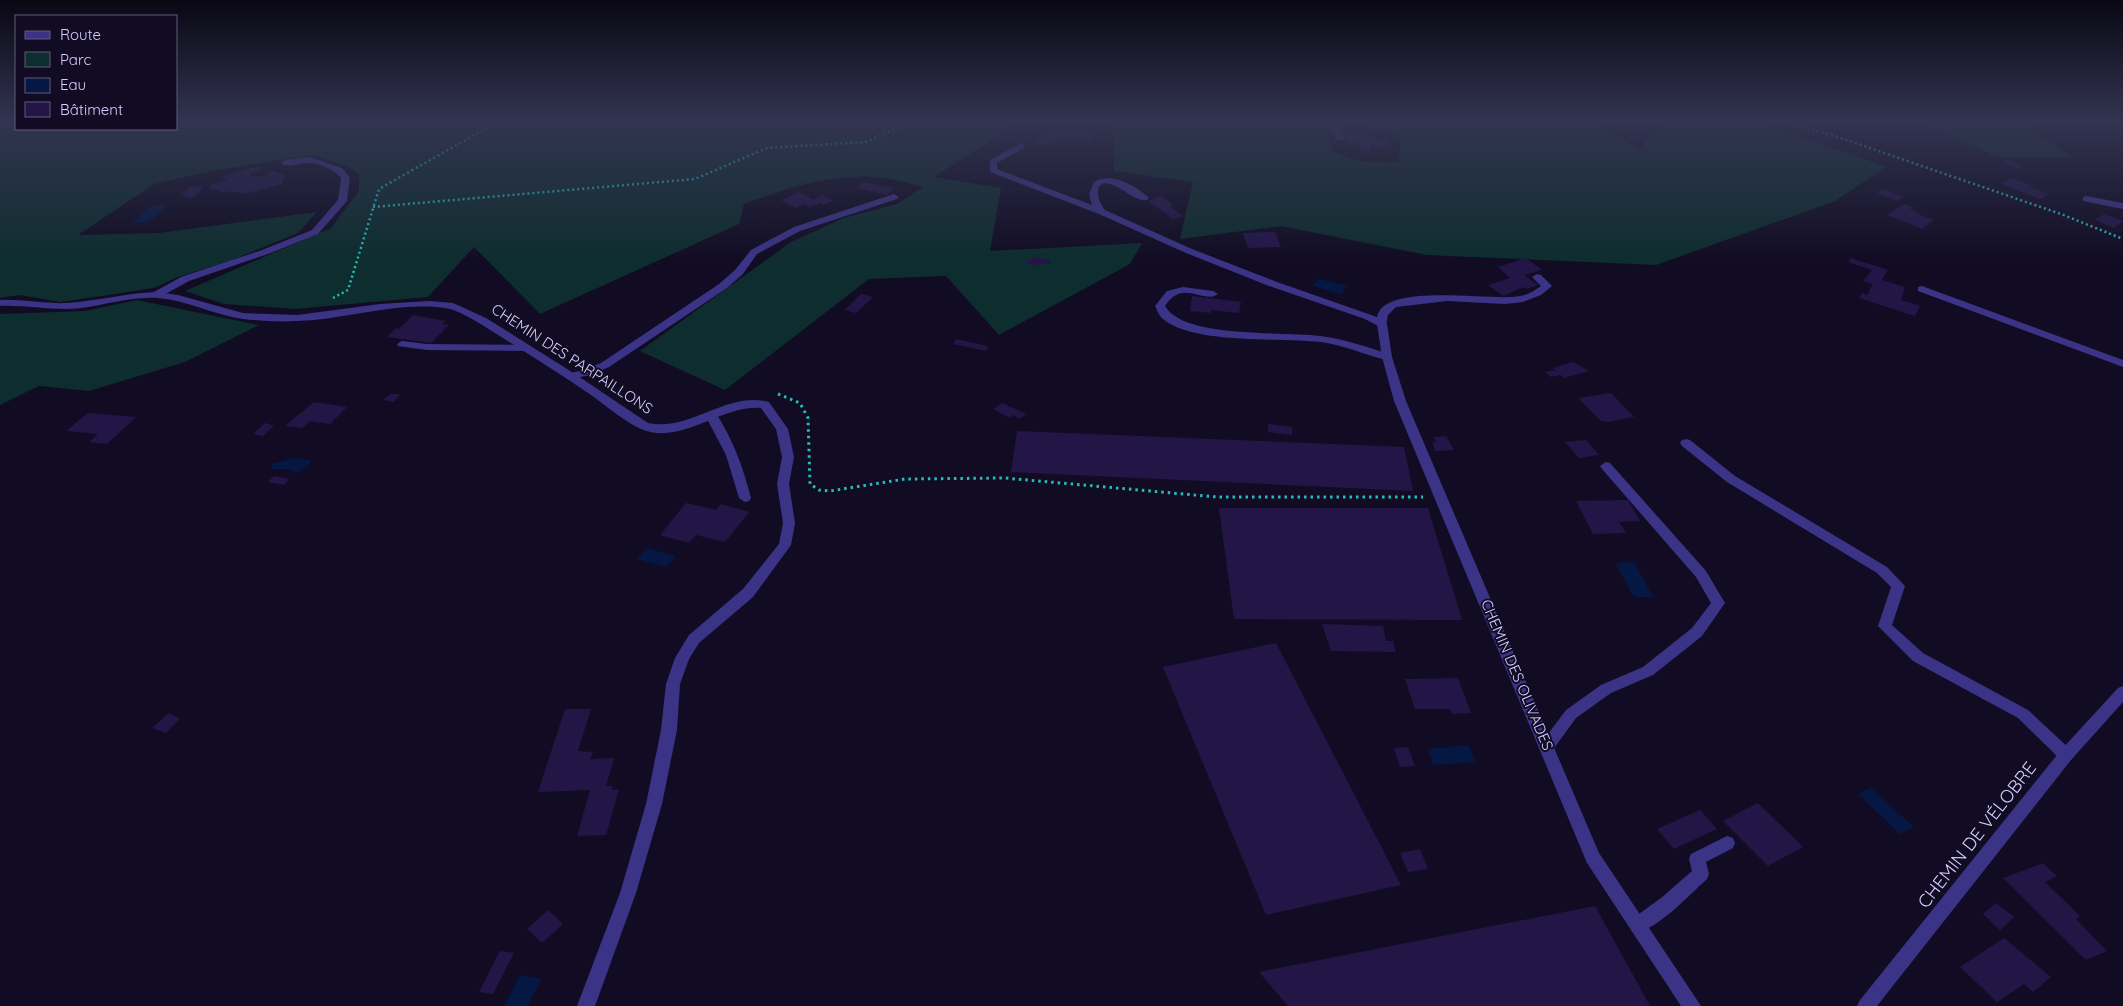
<svg xmlns="http://www.w3.org/2000/svg" width="2123" height="1006" viewBox="0 0 2123 1006" font-family="Quicksand,sans-serif">
<style>
.green{fill:#0e2d2e}
.water{fill:#051843}
.building{fill:#231646}
.lines{fill:none;stroke-linecap:round;stroke-linejoin:round}
.path-far1{stroke:#24bdbc;stroke-width:2.5;stroke-dasharray:2 3;stroke-linecap:butt}
.path{stroke:#24bdbc;stroke-width:3;stroke-dasharray:2.5 4;stroke-linecap:butt}
.lane{fill:#3b3386;fill-rule:evenodd}
.street{fill:#3b3386;fill-rule:evenodd}
.labels{text-anchor:middle;stroke-width:4;stroke-linejoin:round;paint-order:stroke}
.street-label{font-size:15px;fill:#d6ceff;stroke:#110c23}
.near-street-label{font-size:18px;fill:#d6ceff;stroke:#110c23}
</style>
<rect width="100%" height="100%" fill="#110c23"/>
<g class="green">
<path d="M0,120H16V129H176V120H1023L934,177L1001,188L990,251L1142,243L1130,264L999,335L946,276L869,279L725,390L640,351L791,242L844,218L897,204L923,187C908,183 891,178 875,177C831,173 784,189 744,204L739,224L540,314L474,247L428,297L295,309L224,304L185,291L331,228L359,191V174L349,167L313,155L216,170L154,184L78,235L159,233L317,212L298,233L230,261L178,277L154,288L61,302L19,295L0,298Z"/>
<path d="M1107,120H1324L1332,151L1358,161L1398,162L1401,136L1338,120H1455L1477,124L1482,120H1530L1542,125L1585,121L1607,129L1639,149L1666,120H1753L1886,167L1835,201L1656,265L1427,255L1281,226L1180,239L1193,182L1114,171L1113,121Z"/>
<path d="M1905,120H2026L2031,130L2073,157H1996L1939,131Z"/>
<path d="M137,300L259,325L185,362L89,391L39,386L0,405V314L85,311Z"/>
</g>
<g class="water">
<path d="M161,204L167,206L148,223H132L151,206Z"/>
<path d="M1318,279L1347,286L1341,294L1312,286Z"/>
<path d="M295,458L310,460V463L297,473L289,469H272V464Z"/>
<path d="M647,548L676,556L666,567L637,559Z"/>
<path d="M1634,562L1653,597H1634L1615,563Z"/>
<path d="M1469,745L1475,762L1433,765L1428,749Z"/>
<path d="M1871,787V788L1914,827L1900,834L1858,794Z"/>
<path d="M520,975L541,979L528,1006H504Z"/>
</g>
<g class="building">
<path d="M252,120H304L291,131H239Z"/>
<path d="M1089,127L1092,142L1057,139L1049,146L1031,142L1046,130Z"/>
<path d="M1342,131H1357L1359,134L1370,136L1372,139L1388,140L1391,147L1375,148L1373,144H1369L1373,151L1361,152L1357,143H1347Z"/>
<path d="M2007,159L2024,166L2019,169L2002,162Z"/>
<path d="M260,166L262,169L250,173V176L266,177L268,172L272,171L285,175L282,184L246,194L228,191L225,193L214,189L209,191L211,184L227,180L223,176Z"/>
<path d="M2012,178L2033,186L2031,187L2048,194L2040,199L2002,184Z"/>
<path d="M863,182L893,188L887,195L856,188Z"/>
<path d="M204,185L196,196L189,198L180,194L185,192L189,187Z"/>
<path d="M1883,189L1904,197L1897,201L1877,193Z"/>
<path d="M799,192L813,200L823,195L833,201L824,205L820,203L810,207L805,204L795,208L781,200Z"/>
<path d="M1161,196L1173,205L1170,206L1183,216L1173,219L1148,201Z"/>
<path d="M1904,204L1913,207L1910,209L1920,213L1918,214L1934,220L1922,229L1887,215Z"/>
<path d="M2104,214L2123,221L2114,228L2095,220Z"/>
<path d="M1275,232L1281,247L1248,248L1243,233Z"/>
<path d="M1033,257H1042V259H1050V264L1028,265V260H1033Z"/>
<path d="M1526,258L1542,270L1524,275L1538,285L1526,289L1523,287L1503,296L1488,285L1510,278L1498,267Z"/>
<path d="M1851,258L1888,270L1882,280L1905,287L1901,300L1920,306L1915,316L1859,298L1862,293L1867,295L1873,284L1863,281L1872,270L1848,262Z"/>
<path d="M861,294L873,297L856,313L845,310Z"/>
<path d="M1192,296L1241,302L1239,313L1211,310V313L1190,311Z"/>
<path d="M413,315L446,321L442,324L449,325L431,343L387,337L396,328L399,329Z"/>
<path d="M956,339L988,346L986,351L953,344Z"/>
<path d="M1573,362L1589,371L1564,378L1561,375L1551,377L1545,372L1556,370L1553,368Z"/>
<path d="M1611,393L1634,417L1608,422L1601,421L1578,398Z"/>
<path d="M390,394H400L394,402L383,400Z"/>
<path d="M314,402L347,407L330,424L310,421L302,428L285,426Z"/>
<path d="M1002,403L1026,414L1020,419L1013,415L1010,418L993,409Z"/>
<path d="M88,413L136,417L107,444L89,442L98,434L66,431Z"/>
<path d="M265,423L274,426L263,436L253,434Z"/>
<path d="M1268,424L1292,427V435L1268,432Z"/>
<path d="M1017,431L1404,447L1413,491L1011,472Z"/>
<path d="M1446,436L1454,450L1435,451L1432,442H1436L1433,437Z"/>
<path d="M1586,440L1599,455L1579,458L1565,442Z"/>
<path d="M274,476L289,479L284,485L268,482Z"/>
<path d="M1628,500L1640,521L1619,522L1626,533L1593,534L1576,501Z"/>
<path d="M686,503L716,510L721,504L749,512L725,542L696,535L689,543L660,535Z"/>
<path d="M1219,508H1428L1462,620L1234,619Z"/>
<path d="M1322,624L1383,626L1386,641H1393L1396,652L1331,651Z"/>
<path d="M1276,643L1401,885L1266,915L1163,667Z"/>
<path d="M1458,678L1471,713L1452,714L1450,709H1415L1405,679Z"/>
<path d="M565,709H591L578,751L593,752L590,759L614,758L606,786H613L612,790L619,789L606,835L577,836L590,790L538,792Z"/>
<path d="M169,713L180,719L166,733L152,728Z"/>
<path d="M1408,747L1415,766L1400,767L1394,748Z"/>
<path d="M1758,803L1803,847L1768,866L1723,821Z"/>
<path d="M1700,810L1717,829L1674,849L1657,829Z"/>
<path d="M1420,849L1428,869L1408,872L1400,853Z"/>
<path d="M2043,863L2057,876L2045,882L2080,916L2076,919L2107,951L2086,960L2003,878Z"/>
<path d="M1996,903L2014,917L2000,930L1983,914Z"/>
<path d="M1595,906L1650,1006H1288L1259,972Z"/>
<path d="M548,910L563,924L542,943L527,929Z"/>
<path d="M2004,938L2051,977L2033,992L2024,984L1997,1002L1960,967Z"/>
<path d="M500,951L514,953L493,994L479,992Z"/>
</g>
<g class="lines">
<g class="path-far1">
<path d="M1773,120L1832,135L2061,214L2123,239"/>
<path d="M373,207L695,179L767,148L866,142L915,120"/>
<path d="M333,298L348,290L379,189L501,120"/>
</g>
<path class="path" d="M778,394L800,403L808,418L810,484L819,490L830,491L905,479L1005,478L1217,497H1423"/>
<g class="lane">
<path d="M1327,120H1335L1344,138L1343,140H1337Z"/>
<path d="M1021,143L1025,146L1024,148L997,163V169L1092,205L1089,194L1094,182C1110,171 1137,186 1149,198L1147,200C1133,202 1120,183 1104,183L1099,186C1096,196 1100,203 1105,210L1192,249L1277,282L1377,317C1384,281 1493,302 1520,296C1528,295 1535,290 1541,286L1532,277L1537,274L1541,275L1552,286L1541,295L1523,302L1505,304L1447,301L1396,307L1388,315L1386,326H1378L1365,319L1269,286L1186,253L1099,214L990,172V160Z"/>
<path d="M310,157L342,168L350,178L347,201L318,234L268,254L189,281L160,297H152V293L181,277L262,250L312,230L338,200L341,178C335,170 319,163 309,163C299,162 288,169 281,163L285,160Z"/>
<path d="M894,194L899,197L897,199L800,231L757,254L743,274L727,288L609,367L590,375L571,379L565,376L567,374L583,370L601,363L719,284L735,270L751,250L794,227Z"/>
<path d="M2086,196L2123,203V209L2083,201V197Z"/>
<path d="M1922,286L2123,360V367L1918,291V287Z"/>
<path d="M1183,287L1213,291L1218,294C1204,305 1183,278 1165,306C1184,339 1283,331 1320,336C1344,339 1368,347 1391,355L1392,357L1387,360C1365,355 1344,345 1321,342C1280,337 1194,345 1163,319C1159,316 1157,310 1155,306L1167,291Z"/>
<path d="M402,341L427,344L527,345L532,348L527,351L427,350L398,346L397,344Z"/>
<path d="M711,411L715,412C733,439 743,467 751,498L749,501L745,502L739,498L726,455L705,415Z"/>
<path d="M1686,439L1690,440L1735,476L1887,567L1905,586L1892,625L1923,653L2028,710L2071,750L2074,755L2071,760L2066,761L2061,760L2018,718L1913,661L1878,626L1891,587L1877,573L1727,482L1682,446L1680,443L1682,440Z"/>
<path d="M1606,462L1610,463L1706,571L1725,603L1702,636L1653,675L1611,693L1576,718L1552,751L1547,752L1542,751L1539,746L1566,710L1601,685L1643,667L1692,628L1711,603L1696,577L1602,469L1600,466Z"/>
<path d="M1727,836L1733,838L1735,843L1733,848L1706,862L1709,874L1707,879C1686,898 1664,923 1638,933L1632,931L1629,925L1632,919L1661,898L1692,871L1689,859L1691,854Z"/>
</g>
<g class="street">
<path d="M156,292L178,295L243,313L297,315L380,304L429,301L453,303L486,318L575,374L648,423C691,432 726,391 769,402L788,429L794,457L789,484L795,523L791,545L753,597L699,643L689,659L680,684L677,730L662,804L636,893L595,1006H577L620,893L646,804L661,730L666,684L675,658L689,635L743,589L779,544L783,523L777,484L782,457L776,429L761,408C720,405 682,446 641,429C625,422 605,405 591,395C559,373 527,353 495,333C482,325 460,310 445,308C395,301 345,320 296,321C279,322 260,321 243,319C214,315 187,300 157,298C126,296 96,309 65,309C43,309 22,305 0,306V300C22,299 45,304 67,303C97,301 126,293 156,292Z"/>
<path d="M1382,321L1387,324L1392,357L1406,401L1599,853L1701,1006H1681L1587,863L1394,401L1382,357L1377,324Z"/>
<path d="M2123,686V702L2071,760L1877,1006H1857L1860,1000L2061,750L2118,688Z"/>
</g>
</g>
<linearGradient id="sky" x2="0" y2="1"><stop stop-color="#090713"/><stop offset="0.46" stop-color="#323450"/><stop offset="1" stop-color="#323450" stop-opacity="0"/></linearGradient>
<rect width="2123" height="261" fill="url(#sky)"/>
<g class="labels">
<g class="street-label">
<text transform="translate(572 359) rotate(33)" y="5">CHEMIN DES PARPAILLONS</text>
<text transform="translate(1517 675) rotate(67)" y="5">CHEMIN DES OLIVADES</text>
</g>
<g class="near-street-label">
<text transform="translate(1977 835) rotate(-52)" y="6">CHEMIN DE VÉLOBRE</text>
</g>
</g>
<rect x="15" y="15" width="162" height="115" fill="#110c23" stroke="#605a7b"/>
<rect x="25" y="31" width="25" height="8" fill="#3b3386" stroke="#605a7b"/>
<text x="60" y="40" font-size="15" fill="#d6ceff">Route</text>
<rect x="25" y="52" width="25" height="15" fill="#0e2d2e" stroke="#605a7b"/>
<text x="60" y="65" font-size="15" fill="#d6ceff">Parc</text>
<rect x="25" y="78" width="25" height="15" fill="#051843" stroke="#605a7b"/>
<text x="60" y="90" font-size="15" fill="#d6ceff">Eau</text>
<rect x="25" y="102" width="25" height="15" fill="#231646" stroke="#605a7b"/>
<text x="60" y="115" font-size="15" fill="#d6ceff">Bâtiment</text>
</svg>
